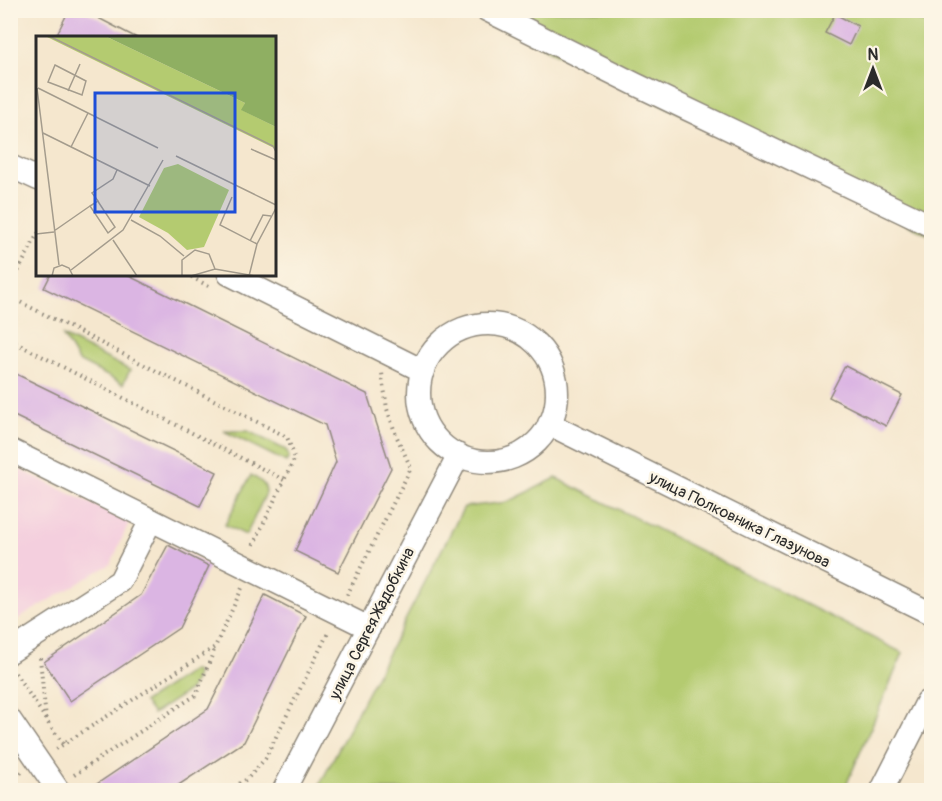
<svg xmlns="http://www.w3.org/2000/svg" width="942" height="801" viewBox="0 0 942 801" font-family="Pangolin,sans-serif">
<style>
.built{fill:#f4cfde}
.green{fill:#b4cb70;stroke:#707b4e;stroke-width:1.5}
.forest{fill:#8faf62;stroke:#5d6d46;stroke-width:1.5}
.building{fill:#dbb5e3}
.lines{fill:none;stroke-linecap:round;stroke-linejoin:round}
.minor-casing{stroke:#90897c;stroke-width:25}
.path{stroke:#90897c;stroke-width:4;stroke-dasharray:1.5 4.5;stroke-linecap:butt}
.minor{stroke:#fff;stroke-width:22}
.labels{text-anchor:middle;stroke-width:5;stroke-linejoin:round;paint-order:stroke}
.street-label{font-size:16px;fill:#2b2b2b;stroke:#fcf5e5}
.inset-road{fill:none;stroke:#a49c8d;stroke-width:1.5}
.view{fill:#1d4ed8;fill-opacity:0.15;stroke:#1d4ed8;stroke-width:3}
.inset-edge{fill:none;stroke:#2b2b2b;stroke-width:3}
</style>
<rect width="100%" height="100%" fill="#fcf5e5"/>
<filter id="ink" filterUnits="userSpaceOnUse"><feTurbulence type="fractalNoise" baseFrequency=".0167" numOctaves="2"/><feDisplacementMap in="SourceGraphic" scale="12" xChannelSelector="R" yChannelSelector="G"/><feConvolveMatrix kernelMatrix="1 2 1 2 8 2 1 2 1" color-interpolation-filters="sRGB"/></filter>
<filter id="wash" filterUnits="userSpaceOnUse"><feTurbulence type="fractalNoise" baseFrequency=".008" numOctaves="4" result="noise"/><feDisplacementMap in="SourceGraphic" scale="24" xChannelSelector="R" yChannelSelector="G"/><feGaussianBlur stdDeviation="1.35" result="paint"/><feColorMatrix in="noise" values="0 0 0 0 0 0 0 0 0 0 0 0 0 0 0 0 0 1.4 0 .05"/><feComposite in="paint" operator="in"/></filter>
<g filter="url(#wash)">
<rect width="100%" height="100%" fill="#f5e7ce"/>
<path class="built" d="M11,465L129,522L111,564L11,623Z"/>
<g class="green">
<path d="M898,10L931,26V236L470,11Z"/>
<path d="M63,336L130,370L123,384L78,361Z"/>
<path d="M224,431H248L286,450L289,457L286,462Z"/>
<path d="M251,475C259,480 266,483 266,493L246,535L225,525Z"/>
<path d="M556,478L903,653L844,790H317L464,507L508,502Z"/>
<path d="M193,670L197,673L196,678L190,690L153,714L144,702Z"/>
</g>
<path class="forest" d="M898,11H931V26Z"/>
<g id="blocks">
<g class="building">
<path d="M69,10H83L137,38H55Z"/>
<path d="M835,14L858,26L849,45L825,33Z"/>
<path d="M51,274H125L367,394L391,468L338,572L295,551L336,462L325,425L44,288Z"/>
<path d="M845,366L902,395L886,426L829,397Z"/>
<path d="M10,371L217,472L200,506L10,414Z"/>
<path d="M168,545L209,566L179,628L70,701L44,662L141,595Z"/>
<path d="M265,595L306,616L244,742L171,790H88L208,709Z"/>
</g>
</g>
</g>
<g filter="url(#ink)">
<use href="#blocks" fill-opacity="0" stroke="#90897c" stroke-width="1.5"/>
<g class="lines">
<g class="minor-casing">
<g id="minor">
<path d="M487,10L635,84L932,226"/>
<path d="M10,166L38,179"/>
<path d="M229,274L423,371"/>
<circle cx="488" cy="393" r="69"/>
<path d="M549,424L932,614"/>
<path d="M10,450L369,628"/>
<path d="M10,652L120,581L151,520"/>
<path d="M10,720L58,790"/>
<path d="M284,790L459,455"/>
<path d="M882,790L927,702"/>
</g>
</g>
<g class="path">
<path d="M186,274L212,288"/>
<path d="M10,287L38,233"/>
<path d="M10,297L287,437L295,458L284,480"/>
<path d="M10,340L284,480L253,546"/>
<path d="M347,595L411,468L396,435L387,409L382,373"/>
<path d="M40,658L46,720L64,745"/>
<path d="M15,673L46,719"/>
<path d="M56,749L215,647L242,588"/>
<path d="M74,775L196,695L215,648"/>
<path d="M18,790L11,780L22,772"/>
<path d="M229,790L247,779L265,759L329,631"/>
</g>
<use href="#minor" class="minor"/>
</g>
</g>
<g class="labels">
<g class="street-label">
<text transform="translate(740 519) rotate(26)" y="6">улица Полковника Глазунова</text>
<text transform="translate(371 623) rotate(-63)" y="6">улица Сергея Жадобкина</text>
</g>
</g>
<g transform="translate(36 36)">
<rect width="240" height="240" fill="#f5e7ce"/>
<path d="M9,0H69L209,67L206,74L240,91V113ZM142,128L193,154L168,211L151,214L132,197L103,181L128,132Z" fill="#b4cb70"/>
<path d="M69,0H240V91L205,74L209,67Z" fill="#8faf62"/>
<path class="inset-road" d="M13,0L237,110L240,116M19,29L50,45L46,59L12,46ZM1,52L23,229M2,52L122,112M32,55L44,28M7,97L114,150M35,111L52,77M215,113L240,124M140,120L240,169M196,161L184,189L221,208M62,165L54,170L72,197L79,191L63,167L62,165L56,157L77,143L81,134M95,184L124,200L148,220M18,195L54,170M0,198L18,196M77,204L101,240M214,205L227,179L235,180M35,234L87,194L127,124M16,240L18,232L26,229L33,232L37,240M146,240V224L159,214L173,218L179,233M155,240L179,233L219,240M213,240L221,208L240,172"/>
<path class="view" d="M59,57H199V176H59Z"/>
<rect width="240" height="240" class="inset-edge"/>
</g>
<rect width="942" height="801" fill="none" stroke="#fcf5e5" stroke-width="36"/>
<g transform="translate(873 69)" stroke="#fcf5e5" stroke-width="4.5" paint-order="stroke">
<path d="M0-4.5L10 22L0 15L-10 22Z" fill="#2b2b2b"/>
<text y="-9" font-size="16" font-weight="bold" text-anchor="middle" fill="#2b2b2b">N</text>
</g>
</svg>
